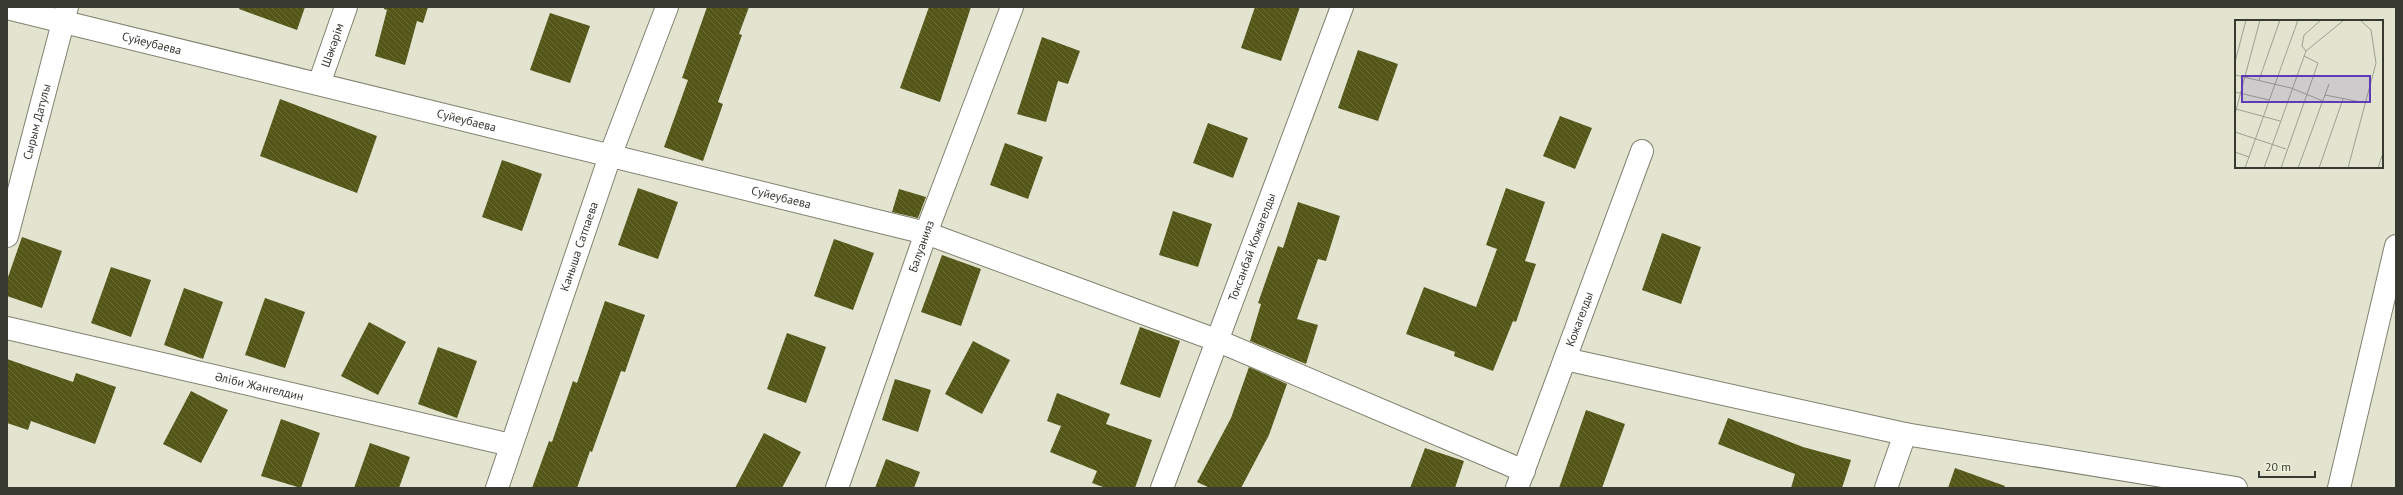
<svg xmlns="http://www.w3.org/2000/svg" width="2403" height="495" viewBox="0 0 2403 495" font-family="'PT Sans',sans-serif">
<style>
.building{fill:url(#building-back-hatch)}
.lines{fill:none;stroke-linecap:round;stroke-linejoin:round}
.minor-casing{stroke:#80816f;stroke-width:24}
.minor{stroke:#fff;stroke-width:22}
.labels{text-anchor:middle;stroke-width:4;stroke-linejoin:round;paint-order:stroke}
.street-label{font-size:12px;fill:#383931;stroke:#eff1dd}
.inset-road{fill:none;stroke:#9ea090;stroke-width:1}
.view{fill:#5f3bb3;fill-opacity:0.15;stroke:#5f3bb3;stroke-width:2}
.inset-edge{fill:none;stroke:#383931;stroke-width:2}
</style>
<defs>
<pattern id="building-back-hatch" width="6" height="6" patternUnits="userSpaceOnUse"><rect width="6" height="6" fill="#535617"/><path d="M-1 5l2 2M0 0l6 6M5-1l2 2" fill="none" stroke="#696c39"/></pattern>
</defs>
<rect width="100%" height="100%" fill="#e2e4d0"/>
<g class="building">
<path d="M240,7H305L297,30L239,9Z"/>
<path d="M384,7H428L423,23L417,21L405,65L375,56L387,10L384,9Z"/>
<path d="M707,7H749L739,34L742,35L718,102L723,104L703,161L664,147L688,80L682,78Z"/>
<path d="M929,7H971L940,102L900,88Z"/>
<path d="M1255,7H1300L1281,61L1241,48Z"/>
<path d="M550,13L590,26L570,83L530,70Z"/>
<path d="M1042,37L1080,51L1068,84L1058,81L1046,122L1017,114Z"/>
<path d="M1358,50L1398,64L1378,121L1338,108Z"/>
<path d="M280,99L377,136L357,193L260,156Z"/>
<path d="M1560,116L1592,128L1575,169L1543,156Z"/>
<path d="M1208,123L1248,138L1233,178L1193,163Z"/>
<path d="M1005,143L1043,157L1028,199L990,185Z"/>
<path d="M502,160L542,174L522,231L482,217Z"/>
<path d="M638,188L678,202L658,259L618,245Z"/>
<path d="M1506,188L1545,202L1525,261L1536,264L1516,322L1513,321L1493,371L1454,356L1455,352L1406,334L1424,287L1476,307L1497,249L1486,245Z"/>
<path d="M899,189L926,197L918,218L892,212Z"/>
<path d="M1298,202L1340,216L1326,261L1318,259L1297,319L1318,325L1306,364L1250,341L1261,304L1258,303L1278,246L1283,248Z"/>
<path d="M1173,211L1212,224L1198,267L1159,255Z"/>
<path d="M1662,233L1701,247L1681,304L1642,290Z"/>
<path d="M22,237L62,251L42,308L7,296V280Z"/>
<path d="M834,239L874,253L853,310L814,296Z"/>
<path d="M942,255L981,269L961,326L921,312Z"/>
<path d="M111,267L151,280L131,337L91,323Z"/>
<path d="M184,288L223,302L203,359L164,345Z"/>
<path d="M265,298L305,312L285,368L245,355Z"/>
<path d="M605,301L645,315L625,372L621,371L592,452L590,451L577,488H532L549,441L552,442L573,381L577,383Z"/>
<path d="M369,322L406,342L378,395L341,376Z"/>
<path d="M1140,327L1180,341L1160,398L1120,384Z"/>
<path d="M787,333L826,347L806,403L767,389Z"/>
<path d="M973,341L1010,360L982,414L945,394Z"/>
<path d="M438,347L477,361L457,418L418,404Z"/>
<path d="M7,359L73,382L76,373L116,387L95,444L31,421L28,430L7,423Z"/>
<path d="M1249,367L1287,384L1269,435L1241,488H1210L1197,482L1231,418Z"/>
<path d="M895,379L931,390L918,432L882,420Z"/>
<path d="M191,391L228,410L201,463L163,444Z"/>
<path d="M1057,393L1110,414L1106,424L1152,440L1135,488H1106L1092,483L1097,471L1050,452L1061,426L1047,421Z"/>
<path d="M1586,410L1625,424L1602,488H1559Z"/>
<path d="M1728,418L1803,447L1851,460L1842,488H1791L1795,474L1718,444Z"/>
<path d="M281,419L320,433L301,488L261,476Z"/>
<path d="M764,433L801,452L782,488H735Z"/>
<path d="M370,443L410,457L399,488H354Z"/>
<path d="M1425,448L1464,461L1455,488H1410Z"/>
<path d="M886,459L920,472L914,488H875Z"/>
<path d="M1955,468L2005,486L2004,488H1948Z"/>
</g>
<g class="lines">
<g class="minor-casing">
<g id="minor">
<path id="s1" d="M7,8L926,233L1216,340L1524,471"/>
<path id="s2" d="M319,84L346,7"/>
<path id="s3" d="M7,236L67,7"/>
<path id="s4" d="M7,328L511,445"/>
<path d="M1565,359L1905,434L2236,488"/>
<path id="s5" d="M497,488L610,156L667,7"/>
<path id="s6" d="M837,488L926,233L1012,7"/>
<path id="s7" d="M1162,488L1342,7"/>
<path id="s8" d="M1517,488L1642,151"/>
<path d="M1886,488L1905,434"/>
<path d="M2339,488L2396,246"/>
</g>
</g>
<use href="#minor" class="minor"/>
</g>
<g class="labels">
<g class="street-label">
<text dy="4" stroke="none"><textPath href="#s1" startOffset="149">Суйеубаева</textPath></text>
<text dy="4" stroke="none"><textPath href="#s2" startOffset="41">Шәкәрім</textPath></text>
<text dy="4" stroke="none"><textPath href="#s1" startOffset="473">Суйеубаева</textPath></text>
<text dy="4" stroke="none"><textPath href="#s3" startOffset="118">Сырым Датулы</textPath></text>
<text dy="4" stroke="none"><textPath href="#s1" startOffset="797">Суйеубаева</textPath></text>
<text dy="4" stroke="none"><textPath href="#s5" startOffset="255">Каныша Сатпаева</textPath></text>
<text dy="4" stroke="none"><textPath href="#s6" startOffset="256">Балуанияз</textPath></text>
<text dy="4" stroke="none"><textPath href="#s7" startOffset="257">Токсанбай Кожагелды</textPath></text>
<text dy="4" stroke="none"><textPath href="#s8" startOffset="180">Кожагелды</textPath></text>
<text dy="4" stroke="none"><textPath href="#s4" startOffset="259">Әліби Жангелдин</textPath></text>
</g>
</g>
<g transform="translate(2235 20)">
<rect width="148" height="148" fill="#e2e4d0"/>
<path class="inset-road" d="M71,31L109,0M0,42L11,0M0,55L56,68L88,81M24,60L45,0M0,72L34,80M90,75L131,83M1,89L45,101M0,94L25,0M0,112L51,129M0,132L14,137M10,148L63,0M29,148L71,31L67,26L69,15L86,0M46,148L83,43L69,36M63,148L94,64M84,148L108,79M113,148L141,43L136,10L125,0M143,148L148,133"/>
<path class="view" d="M7,56H135V82H7Z"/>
<rect width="148" height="148" class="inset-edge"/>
</g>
<rect width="2403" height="495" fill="none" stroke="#383931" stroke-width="16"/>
<path d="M2259 471v6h56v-6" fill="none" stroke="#383931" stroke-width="2"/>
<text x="2265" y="471" font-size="12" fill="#383931" stroke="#eff1dd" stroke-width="3" paint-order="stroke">20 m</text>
</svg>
